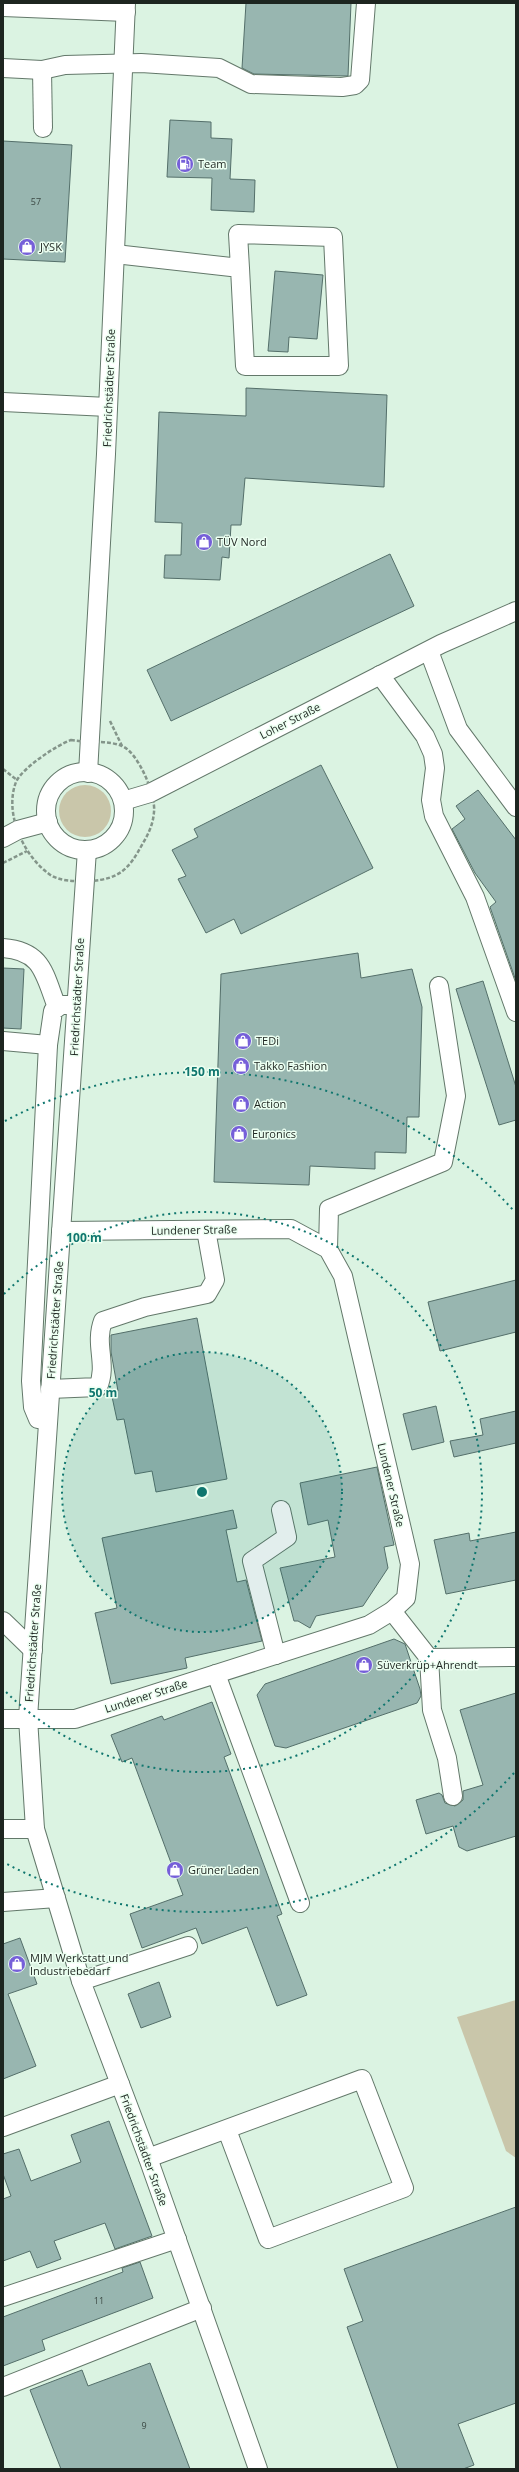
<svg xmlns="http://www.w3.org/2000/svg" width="519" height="2472" viewBox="0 0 519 2472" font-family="'Open Sans',sans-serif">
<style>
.green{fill:#c9c6aa}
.building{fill:#98b6b0;stroke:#546f6a}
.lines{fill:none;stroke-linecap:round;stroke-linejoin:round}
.minor-casing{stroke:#63786a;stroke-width:20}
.path{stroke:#84958a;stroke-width:2.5;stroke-dasharray:4 2;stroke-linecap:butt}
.minor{stroke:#fff;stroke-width:18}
.ring{fill:none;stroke:#0f766e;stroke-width:2;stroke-dasharray:2 4}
.labels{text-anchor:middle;stroke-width:3;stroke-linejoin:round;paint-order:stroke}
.number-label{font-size:9px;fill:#3c4944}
.poi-label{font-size:11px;fill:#1d2520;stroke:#ecfff1;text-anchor:start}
.street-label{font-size:11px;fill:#1d2520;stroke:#ecfff1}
.centre{fill:#0f766e;stroke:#ecfff1;stroke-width:2}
.ring-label{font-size:12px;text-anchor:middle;font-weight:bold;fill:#0f766e;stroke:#ecfff1;stroke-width:3;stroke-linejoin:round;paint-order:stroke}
</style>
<rect width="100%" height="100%" fill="#dbf3e2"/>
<g class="green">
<circle cx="85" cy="811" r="26"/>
<path d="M516,2000V2158L506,2151L457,2017Z"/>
</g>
<g class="building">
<path d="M246,3H351L348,76L254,74L242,68Z"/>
<path d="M170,120L211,122V138L232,139L230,179L255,180L254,212L211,210L212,178L167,177Z"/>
<path d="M3,141L72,145L65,262L3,259Z"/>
<path d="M275,271L323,275L317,339L289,337L288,352L268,351Z"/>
<path d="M246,388L387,395L384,487L245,478L241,525H231L229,558L222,557L220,580L164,578L165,555H181L182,523L155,522L159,412L246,416Z"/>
<path d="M390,554L414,606L171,721L147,670Z"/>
<path d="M321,765L373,868L241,934L234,919L206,933L178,879L186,876L172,850L198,837L194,829Z"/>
<path d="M478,790L516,840V981L490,907L496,902L475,873L452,829L465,819L456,806Z"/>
<path d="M358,953L361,978L412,969L422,1007L419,1117H407L406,1153L375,1152V1169L310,1166L309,1185L214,1182L221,974Z"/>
<path d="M3,968L24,969L21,1029L3,1028Z"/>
<path d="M483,981L516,1087V1120L499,1125L456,989Z"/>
<path d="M516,1280V1332L440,1351L428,1302Z"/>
<path d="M197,1318L227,1479L156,1492L152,1471L135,1474L124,1419L117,1420L111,1392L118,1391L111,1352V1335Z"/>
<path d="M436,1406L444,1442L412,1450L403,1414Z"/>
<path d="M516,1411V1443L454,1457L450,1441L483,1435L480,1419Z"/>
<path d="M377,1467L394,1545L384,1547L388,1568L363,1606L316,1616L310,1628L298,1621H294L280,1568L335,1557L328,1520L308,1525L300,1483Z"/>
<path d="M233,1510L237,1528L226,1530L237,1582L246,1580L262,1641L185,1658L187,1668L111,1684L95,1613L117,1608L102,1538Z"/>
<path d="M516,1532V1580L446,1594L434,1540L469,1533L470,1541Z"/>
<path d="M394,1639L405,1644L420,1689L421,1696L417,1703L286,1748L275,1746L257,1695L265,1684Z"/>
<path d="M516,1693V1836L467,1851L459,1847L453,1826L426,1834L416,1800L439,1793L442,1795L445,1803L455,1806L463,1800V1791L483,1785L460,1710Z"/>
<path d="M212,1702L231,1754L224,1757L282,1914L277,1916L307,1995L277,2006L247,1927L202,1944L196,1928L142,1948L130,1914L183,1895L132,1758L122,1762L111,1735L162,1716L164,1720Z"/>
<path d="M20,1938L37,1984L8,1994L36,2066L3,2079V1944Z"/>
<path d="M159,1982L171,2017L141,2028L128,1994Z"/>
<path d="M109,2121L152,2236L115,2249L105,2223L54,2241L61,2259L37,2268L30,2251L3,2261V2199L11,2196L3,2174V2154L19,2149L31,2181L81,2162L71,2135Z"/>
<path d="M516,2207V2403L458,2424L474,2465L463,2469H398L347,2327L363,2321L344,2269Z"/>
<path d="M140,2262L153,2298L42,2340L45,2350L3,2366V2317L123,2272L122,2268Z"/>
<path d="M150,2363L190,2469H61L30,2390L82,2370L88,2386Z"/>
</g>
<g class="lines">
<g class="minor-casing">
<g id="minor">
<path d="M3,7L126,12"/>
<path d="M3,68L42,70L65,65L141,63L219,68L251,84L342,87L355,85L360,80L366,3"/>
<path d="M42,70L43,128"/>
<path d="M115,254L240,268L245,366H339L333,237L238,234L240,268"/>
<path d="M3,402L108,407"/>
<path d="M429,651L458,729L516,807"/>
<path d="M380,675L425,736L433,754L435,768L431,800L434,816L475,897L516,1012"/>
<circle cx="85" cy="811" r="39"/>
<path d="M88,773L106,454L126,3"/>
<path d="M123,801L150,793L441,644L516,611"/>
<path d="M3,838L18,830L48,822"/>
<path d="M87,850L28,1718L35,1829L81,1981L148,2158L258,2469"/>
<path d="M3,948C43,951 44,974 57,1007"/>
<path d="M3,1041L48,1045"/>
<path d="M328,1249L329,1209L443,1162L456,1096L439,986"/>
<path d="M50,1389L98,1387C108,1364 94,1345 103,1321L145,1307L207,1294L215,1280L206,1230"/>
<path d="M48,1421L38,1419L33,1407L31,1381L48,1045L53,1011L61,1005H76"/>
<path d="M392,1611L429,1658L516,1657"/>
<path d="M3,1621L33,1650"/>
<path d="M276,1655L252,1561L287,1537L281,1510"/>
<path d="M429,1658L432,1710L447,1758L453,1796"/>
<path d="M216,1674L300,1903"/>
<path d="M3,1719H75L369,1625L392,1611L406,1598L410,1564L343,1276L328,1249L291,1229L61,1231"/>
<path d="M3,1829H35"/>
<path d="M3,1902L56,1898"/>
<path d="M81,1981L188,1946"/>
<path d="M3,2127L120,2084"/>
<path d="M148,2158L362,2079L404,2188L268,2239L227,2130"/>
<path d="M3,2297L177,2239"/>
<path d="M3,2387L202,2308"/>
</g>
</g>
<g class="path">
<path d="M110,721L122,746"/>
<path d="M71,740C87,743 108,740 122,746C139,753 156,796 154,812C153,824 149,833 143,843C129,869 120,879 90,881C76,881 60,882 49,874C23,855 4,813 16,782C22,768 57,745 71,740Z"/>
<path d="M3,769L17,780"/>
<path d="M3,863L27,851"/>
</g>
<use href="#minor" class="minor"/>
</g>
<circle cx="202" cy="1492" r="140" fill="#0f766e" fill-opacity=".12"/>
<g class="ring">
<circle cx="202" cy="1492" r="140"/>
<path d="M4 1294A280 280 0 1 1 4 1690"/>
<path d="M514 1773A420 420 0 0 1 5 1863M5 1121A420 420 0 0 1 514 1211"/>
</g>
<defs>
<g id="fuel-disc" transform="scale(0.9)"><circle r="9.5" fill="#765fd9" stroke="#ecfff1"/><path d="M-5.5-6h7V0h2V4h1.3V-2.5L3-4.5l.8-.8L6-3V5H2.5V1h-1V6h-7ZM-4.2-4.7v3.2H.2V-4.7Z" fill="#fff"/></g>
<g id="shop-disc" transform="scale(0.9)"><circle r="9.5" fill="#765fd9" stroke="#ecfff1"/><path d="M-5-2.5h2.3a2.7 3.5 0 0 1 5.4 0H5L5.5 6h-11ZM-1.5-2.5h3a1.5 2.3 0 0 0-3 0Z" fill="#fff"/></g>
</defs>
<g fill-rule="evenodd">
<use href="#fuel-disc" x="185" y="164"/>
<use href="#shop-disc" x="27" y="247"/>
<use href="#shop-disc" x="204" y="542"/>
<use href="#shop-disc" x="243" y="1041"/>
<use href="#shop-disc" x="241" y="1066"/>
<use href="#shop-disc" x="241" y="1104"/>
<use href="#shop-disc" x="239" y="1134"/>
<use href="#shop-disc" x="364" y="1665"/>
<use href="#shop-disc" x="175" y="1870"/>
<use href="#shop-disc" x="17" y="1964"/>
</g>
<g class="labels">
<g class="number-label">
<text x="36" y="205">57</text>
<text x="99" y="2304">11</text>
<text x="144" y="2429">9</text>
</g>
<g class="poi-label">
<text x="198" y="168">Team</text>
<text x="40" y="251">JYSK</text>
<text x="217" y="546">TÜV Nord</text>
<text x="256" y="1045">TEDi</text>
<text x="254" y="1070">Takko Fashion</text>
<text x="254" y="1108">Action</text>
<text x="252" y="1138">Euronics</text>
<text x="377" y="1669">Süverkrüp+Ahrendt</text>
<text x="188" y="1874">Grüner Laden</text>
<text x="30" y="1962">MJM Werkstatt und<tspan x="30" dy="13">Industriebedarf</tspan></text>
</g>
<g class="street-label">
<text transform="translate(109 388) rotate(-88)" y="4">Friedrichstädter Straße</text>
<text transform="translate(290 721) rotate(-27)" y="4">Loher Straße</text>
<text transform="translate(77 997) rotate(-87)" y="4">Friedrichstädter Straße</text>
<text transform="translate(194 1230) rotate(-1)" y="4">Lundener Straße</text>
<text transform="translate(55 1320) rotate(-86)" y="4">Friedrichstädter Straße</text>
<text transform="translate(391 1485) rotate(77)" y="4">Lundener Straße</text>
<text transform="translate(33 1643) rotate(-86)" y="4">Friedrichstädter Straße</text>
<text transform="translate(146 1696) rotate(-18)" y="4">Lundener Straße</text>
<text transform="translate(144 2150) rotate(70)" y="4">Friedrichstädter Straße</text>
</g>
</g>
<circle cx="202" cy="1492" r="6" class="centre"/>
<g class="ring-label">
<text x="202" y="1076">150 m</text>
<text x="84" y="1242">100 m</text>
<text x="103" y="1397">50 m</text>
</g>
<rect width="519" height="2472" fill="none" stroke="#1d2520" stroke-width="8"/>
</svg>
